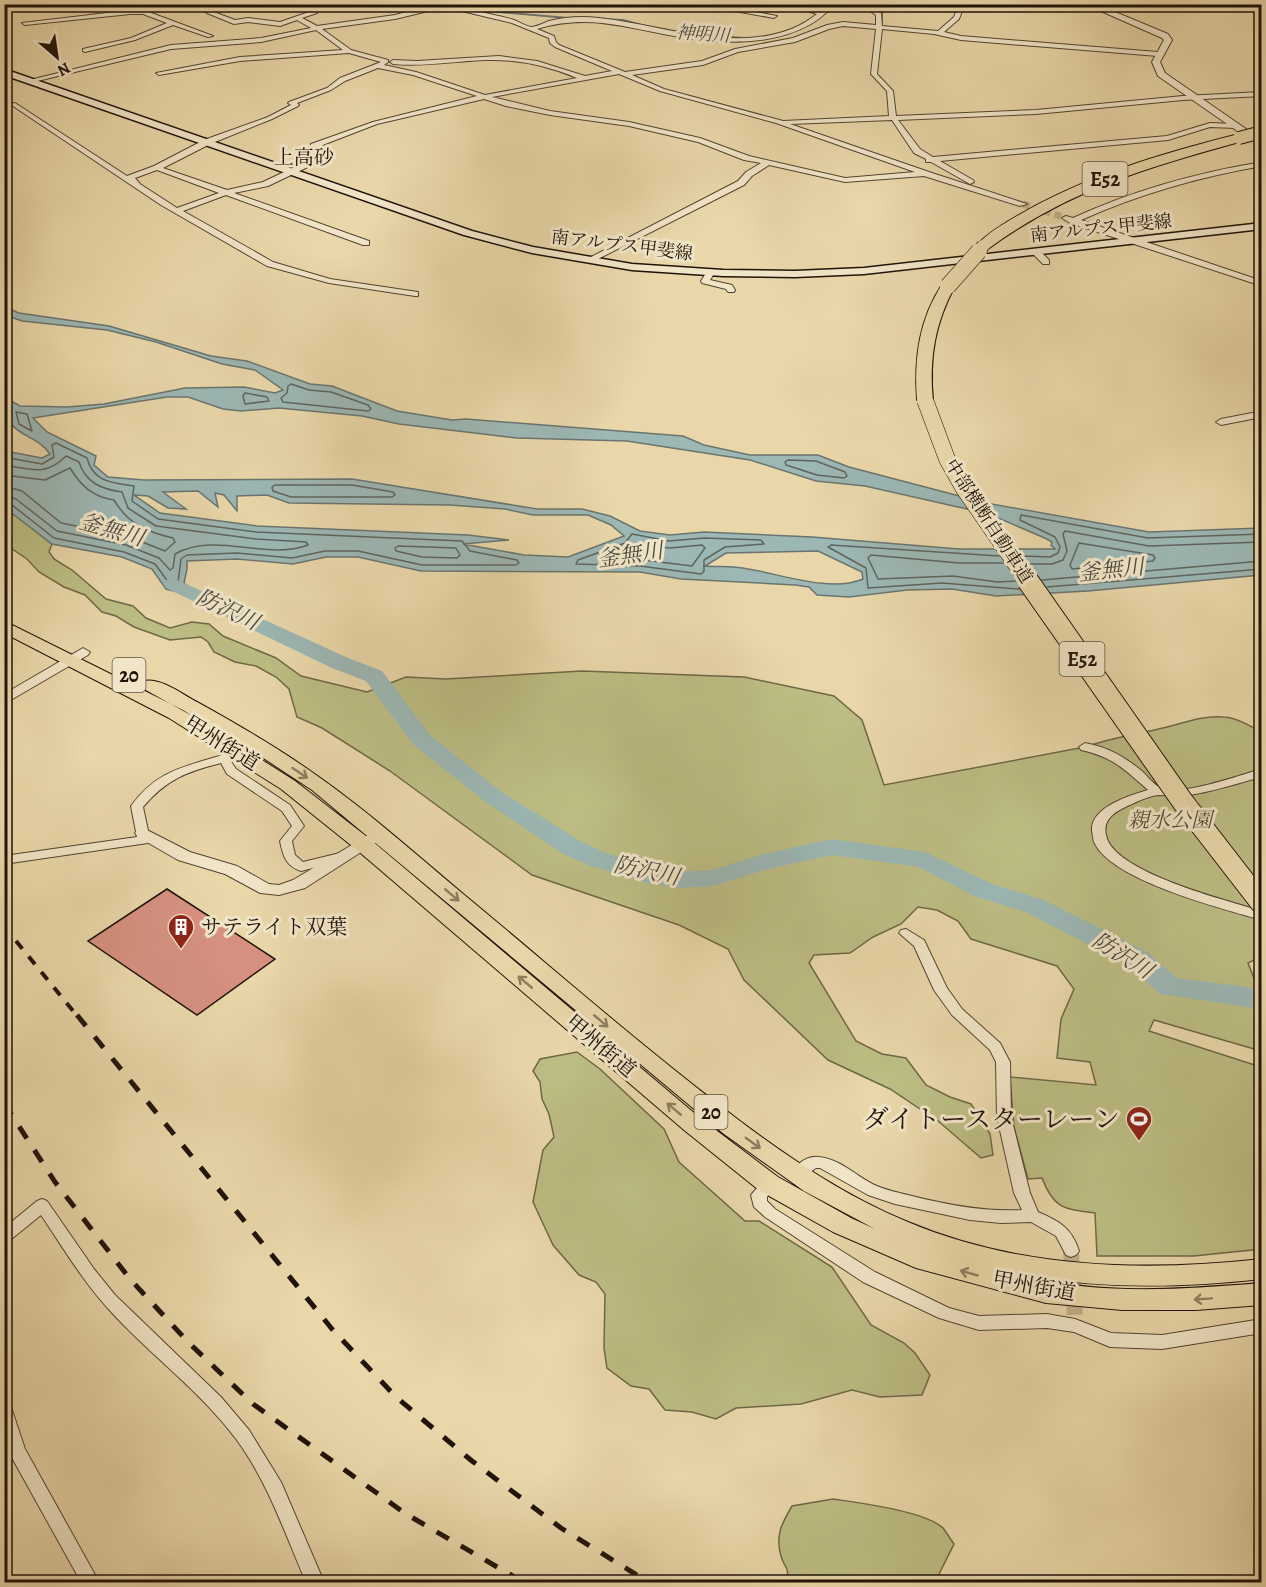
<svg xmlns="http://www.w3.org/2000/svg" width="1266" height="1587" font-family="Alegreya,'Noto Serif JP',serif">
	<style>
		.green { fill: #bcbd84; stroke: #6e6846; stroke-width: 1.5 }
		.water { fill: #9cb7b4; stroke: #6a756f; stroke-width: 1.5; fill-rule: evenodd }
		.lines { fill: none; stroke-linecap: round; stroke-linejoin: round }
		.shore { stroke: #5e655e; stroke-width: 1.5 }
		.stream { stroke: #6a756f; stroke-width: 2 }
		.river { fill: #9cb7b4; fill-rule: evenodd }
		.building { fill: #d59080; stroke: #1f1307; stroke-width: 1.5 }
		.minor-tunnel-far1 { stroke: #c1b089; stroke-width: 7; stroke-dasharray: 7 4; stroke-linecap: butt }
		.minor-tunnel { stroke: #c1b089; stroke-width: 16; stroke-dasharray: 16 8; stroke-linecap: butt }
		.minor-casing { stroke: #524430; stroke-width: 2 }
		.tertiary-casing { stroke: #524430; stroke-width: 2 }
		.secondary-casing { stroke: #1f1307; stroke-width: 3 }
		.primary-casing { stroke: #1f1307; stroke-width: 2 }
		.trunk-casing { stroke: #1f1307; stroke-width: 2 }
		.motorway-casing { stroke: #1f1307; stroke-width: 2 }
		.minor { fill: #f1e5c7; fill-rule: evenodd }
		.tertiary { fill: #f1e5c7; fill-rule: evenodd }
		.secondary { fill: #f1e5c7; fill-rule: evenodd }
		.primary { fill: #e9d7a9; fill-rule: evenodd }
		.trunk { fill: #e9d7a9; fill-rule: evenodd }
		.motorway { fill: #e9d7a9; fill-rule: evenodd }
		.rail-far1 { stroke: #1f1307; stroke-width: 4; stroke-dasharray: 10 10; stroke-linecap: butt }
		.rail { stroke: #1f1307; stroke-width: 5; stroke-dasharray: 14 14; stroke-linecap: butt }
		.motorway-bridge-far2-casing { stroke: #1f1307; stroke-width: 14; stroke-linecap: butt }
		.motorway-bridge-far1-casing { stroke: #1f1307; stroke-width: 17; stroke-linecap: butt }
		.motorway-bridge-casing { stroke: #1f1307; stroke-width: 23; stroke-linecap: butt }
		.motorway-bridge-far2 { stroke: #e9d7a9; stroke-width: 12 }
		.motorway-bridge-far1 { stroke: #e9d7a9; stroke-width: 16 }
		.motorway-bridge { stroke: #e9d7a9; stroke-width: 21 }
		.oneway { stroke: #8e7f60 }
		.labels { text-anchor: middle; stroke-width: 6; stroke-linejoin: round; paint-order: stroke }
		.far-water-label { font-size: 18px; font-style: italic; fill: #4b4c44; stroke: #f1e5c7 }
		.far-street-label { font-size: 18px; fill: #1f1307; stroke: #f1e5c7 }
		.far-quarter-label { font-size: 20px; fill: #1f1307; stroke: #f1e5c7 }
		.shield { fill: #f1e5c7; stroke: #5e5241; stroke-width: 1.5 }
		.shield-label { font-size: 20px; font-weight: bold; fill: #1f1307 }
		.street-label { font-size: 21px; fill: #1f1307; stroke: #f1e5c7 }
		.park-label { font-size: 21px; font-style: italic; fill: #564e33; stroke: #f1e5c7 }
		.poi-label { font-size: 21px; fill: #1f1307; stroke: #f1e5c7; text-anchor: start }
		.water-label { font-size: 22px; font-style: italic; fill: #4b4c44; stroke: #f1e5c7 }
		.near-poi-label { font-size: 26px; fill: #1f1307; stroke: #f1e5c7; text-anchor: end }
	</style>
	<rect width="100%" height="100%" fill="#e9d7a9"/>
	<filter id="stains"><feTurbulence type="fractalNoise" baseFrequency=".00333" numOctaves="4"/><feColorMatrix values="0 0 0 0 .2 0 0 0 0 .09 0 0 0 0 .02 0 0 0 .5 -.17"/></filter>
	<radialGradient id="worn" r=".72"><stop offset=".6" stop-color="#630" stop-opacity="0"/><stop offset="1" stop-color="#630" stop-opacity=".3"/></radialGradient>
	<g class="green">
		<path d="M 4,509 L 9,510 L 52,544 L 49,552 L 54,559 L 72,570 L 106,599 L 133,606 L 146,618 L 170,628 L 192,622 L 209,624 L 223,636 L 276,658 L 301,676 L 367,692 L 406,677 L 446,679 L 582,671 L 744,677 L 834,696 L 862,720 L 884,785 L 1085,747 C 1113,737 1134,735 1163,728 C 1182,724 1202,715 1223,717 C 1235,717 1251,726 1262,733 L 1262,956 L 1248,963 L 1256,983 L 1261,984 L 1261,1051 L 1154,1020 L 1149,1031 L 1261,1067 L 1261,1249 L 1194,1256 L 1097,1256 L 1095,1213 C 1064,1209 1054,1209 1042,1178 L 1028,1179 L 1014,1127 L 1010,1077 L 1096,1085 L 1090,1062 L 1057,1058 L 1061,1019 L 1074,989 L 1057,966 L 971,939 L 958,921 L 937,910 L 918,907 L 901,924 L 873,937 L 850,953 L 814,955 L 809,963 L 856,1041 L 882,1054 L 906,1058 L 926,1085 L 950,1097 L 971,1104 L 990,1134 L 993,1155 L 981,1158 L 938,1121 L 890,1089 L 828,1060 L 744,980 L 728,949 L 679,925 L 532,875 L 390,771 L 322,728 L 297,717 L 289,689 L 276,677 L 256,666 L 235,662 L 214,652 L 208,642 L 201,637 L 170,640 L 134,627 L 116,616 L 102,612 L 85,595 L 64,587 L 39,572 L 27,559 L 5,544 Z"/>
		<polygon points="577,1052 600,1069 664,1129 679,1162 745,1221 759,1221 832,1267 871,1325 904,1343 915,1353 930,1375 922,1395 880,1397 852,1390 801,1404 736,1408 716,1419 692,1412 665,1410 649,1389 631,1386 607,1368 604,1348 605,1294 596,1282 579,1275 553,1245 533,1202 543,1150 554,1137 549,1114 542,1099 540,1082 533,1071 540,1059"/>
		<path d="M 833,1499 C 859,1503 925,1511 943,1528 C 947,1533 950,1539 954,1544 L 935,1582 L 787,1582 C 789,1564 785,1570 781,1556 C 775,1535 782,1523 792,1506 Z"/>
	</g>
	<path class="water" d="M 5,307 L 19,313 L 109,326 L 211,356 L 247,361 L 310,384 L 332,386 L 397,411 L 452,420 L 466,419 L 683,436 L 704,445 L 750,455 L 818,455 L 849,467 L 986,503 L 1149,532 L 1261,528 L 1261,575 L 1088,591 L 996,596 L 952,589 L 907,590 L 849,597 L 817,595 L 809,587 L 795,585 L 681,579 L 640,572 L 421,571 L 358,557 L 326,557 L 293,564 L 237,559 L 187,561 L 187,569 L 184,583 L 203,598 L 166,589 L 152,569 L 122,557 L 52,544 L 5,508 L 5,451 L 42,458 L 50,454 C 32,429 5,440 4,397 L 20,406 L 67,407 L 104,404 L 185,388 L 244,387 L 275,393 L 283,390 L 255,370 L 222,364 L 156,342 L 107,330 L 22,321 L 5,315 ZM 167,397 L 188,397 L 223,409 L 241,411 L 279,408 L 362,416 L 399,424 L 517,438 L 627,441 L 750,460 L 816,481 L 865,486 L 989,514 L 1047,539 L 1052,542 L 1051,545 L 1055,549 L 959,549 L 812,537 L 704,532 L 670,535 L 640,531 L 610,516 L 582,509 L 537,509 L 352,479 L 144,480 L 108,477 L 94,465 L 96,456 L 47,432 L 33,418 ZM 198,491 L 218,507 L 215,493 L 224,495 L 237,511 L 237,496 L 267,495 L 289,503 L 450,505 L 505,509 L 533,515 L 588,515 L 611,525 L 624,536 L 568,557 L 524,555 L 463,544 L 509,540 L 468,535 L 257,526 L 160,513 L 134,495 L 148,496 L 168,508 L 186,509 L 163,492 ZM 818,551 L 862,572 L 863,579 C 831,593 781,574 748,569 C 734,566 719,567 705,566 L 726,553 Z"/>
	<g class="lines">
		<g class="shore">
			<polygon points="291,384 309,390 331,392 368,405 371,409 368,411 283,402 281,398 287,393 288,386"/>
			<polygon points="245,393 267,397 269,401 245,404 243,396"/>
			<polygon points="16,412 27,414 32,431 19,424"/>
			<path d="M 4,457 L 42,464 L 54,457 L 52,445 L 56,443 L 87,458 C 93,482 112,483 134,486 L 132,501 L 158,519 L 256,532 L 462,541 L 470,551 L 517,560 L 519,563 L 516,565 L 422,565 L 358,551 L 325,551 L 292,558 L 237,553 L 187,555 L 181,559 L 178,582 L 174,585 L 169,583 L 155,564 L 124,552 L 54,538 L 12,505 L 4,503"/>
			<polygon points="788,460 816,461 845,472 847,476 844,478 817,475 786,465 785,462"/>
			<path d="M 4,465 C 31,469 45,477 66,456 L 79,462 C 86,483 101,489 122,492 L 128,508 L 156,526 L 256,539 L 306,542 L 308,545 C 266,561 216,531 175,554 L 173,568 L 170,570 L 159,558 L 126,545 L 57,531 L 16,499 L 4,495"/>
			<path d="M 4,475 L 45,480 L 70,468 C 81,486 93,497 114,500 C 128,524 147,532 173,538 L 175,542 L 165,551 L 127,536 L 61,523 L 22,491 L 4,486"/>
			<polygon points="275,485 352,485 393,492 395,495 392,497 291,497 273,491 272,487"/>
			<polygon points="632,534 669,541 704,538 761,540 764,544 725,547 704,560 704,571 701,574 640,566 576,564 578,560 625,543"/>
			<polygon points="1079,543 1153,555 1155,558 1153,561 1072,569 1070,565"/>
			<polygon points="635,544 670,548 702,545 705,548 692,566 619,557 620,553"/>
			<polygon points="398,546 456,548 460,555 457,558 422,557 396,551 395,548"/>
			<polyline points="999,556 831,545 828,547 866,568 868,588 942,583 1019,589"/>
			<polyline points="1022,556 1050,557 1058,553 1060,547 1055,537 1020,520 1021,515 1148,538 1262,534"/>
			<polyline points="1004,563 959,563 871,555 868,558 878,579 953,576 997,582 1016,581"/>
			<polyline points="1027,564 1052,564 1063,560 1067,551 1063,534 1065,531 1149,546 1262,542"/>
			<polyline points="1042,580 1262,561"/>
			<polyline points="1047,587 1262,569"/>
		</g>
		<g class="stream">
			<polyline points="858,4 870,6 882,13 882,25"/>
			<polyline points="476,10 568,18"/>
			<polyline points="600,19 623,20 645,26"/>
			<polyline points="806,26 838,4"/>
			<polyline points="688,34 743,38"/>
		</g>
		<g class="river">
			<polygon points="448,4 470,4 482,10 476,14"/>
			<polygon points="173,578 348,658 382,671 430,735 499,790 580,841 606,853 654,868 679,872 712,870 764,854 832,839 925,852 992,884 1044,900 1147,952 1177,978 1262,989 1262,1009 1160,994 1129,966 1026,912 974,896 919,867 832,855 768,869 713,886 679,888 652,884 588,865 562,853 483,800 414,745 366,681 332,668 166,588 163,584 166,580"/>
		</g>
	</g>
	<polygon class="building" points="167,889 275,959 197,1015 88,941"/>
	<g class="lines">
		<polyline class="minor-tunnel-far1" points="1023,204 1066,218"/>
		<polyline class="minor-tunnel" points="1071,1251 1075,1317"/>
		<g class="minor-casing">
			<g id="minor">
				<path d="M 196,4 L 203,4 L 211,11 L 235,20 L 248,18 L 280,22 L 309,12 L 291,4 L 301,4 L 317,11 L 317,13 L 302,18 L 317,26 L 395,15 L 437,4 L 450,4 L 466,9 L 481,4 L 493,4 L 474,10 C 487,14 501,16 514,20 C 519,22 526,26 531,27 C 536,27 544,23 549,21 C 565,17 582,16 599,18 C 666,25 757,62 817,14 L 784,4 L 796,4 L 821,11 L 829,4 L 836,4 C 828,11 820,19 811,24 C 767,49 709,43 663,34 C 617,25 583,15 537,29 L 554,36 L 556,42 L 559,45 L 625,72 L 702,61 L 735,49 L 793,38 L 827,25 L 843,22 L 876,25 L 876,15 L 865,8 L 848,4 L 869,6 L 881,13 L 882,26 L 938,31 L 954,17 L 957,9 L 966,4 L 975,4 L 962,11 L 959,19 L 944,32 L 961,36 L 1158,52 L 1161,54 L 1158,56 L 961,40 L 934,34 L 882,29 L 877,74 L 893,91 L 896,116 L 1036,110 L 1183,96 L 1262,92 L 1262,96 L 1183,100 L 1036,114 L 898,120 L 920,149 L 933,157 L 1167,136 L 1210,123 L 1236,124 L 1239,126 L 1236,128 L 1210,127 L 1168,140 L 940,161 L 973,180 L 974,182 L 970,184 L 931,162 L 926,162 L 926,159 L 914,153 L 892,120 L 790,124 L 929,172 L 1027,204 L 1020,206 L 924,176 L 845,182 L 769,165 L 752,176 L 744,185 L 592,262 L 589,262 L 589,258 L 738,181 L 746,172 L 761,163 L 744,160 L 698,142 L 629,126 L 550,115 L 506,106 L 484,99 L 377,124 L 320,146 L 333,151 L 333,155 L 268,186 L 234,193 L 369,241 L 369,245 L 363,245 L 226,195 L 183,211 L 273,262 L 330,279 L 418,292 L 418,296 L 415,296 L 329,283 L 267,266 L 161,205 L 10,104 L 15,103 L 127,176 L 154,166 L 204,140 L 268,117 L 291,105 L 288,103 L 289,102 L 327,88 L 340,78 L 381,62 L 349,53 L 240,61 L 159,75 L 156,73 L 240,57 L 343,50 L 316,30 L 261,42 L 171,49 L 29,83 L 26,81 L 171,45 L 261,38 L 311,28 L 297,20 L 280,26 L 248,22 L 234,24 L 207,13 ZM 445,7 L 512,23 L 549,38 L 550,43 L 555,47 L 612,71 L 585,76 L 537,61 L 499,56 L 417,61 L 393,60 L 390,62 L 393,64 C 424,67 455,61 486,60 C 517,59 548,66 577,78 L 485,95 L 416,72 L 384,65 L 388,62 L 388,60 L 351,50 L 322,29 L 395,19 ZM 843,26 L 876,29 L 871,74 L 887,91 L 889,116 L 783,121 L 664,89 L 632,75 L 703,65 L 738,52 L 795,42 L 829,29 ZM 378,68 L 413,75 L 477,96 L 373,122 L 311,144 L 311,148 L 324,153 L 263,182 L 227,190 L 163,168 L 210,144 L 272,119 L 298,106 L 299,105 L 297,103 L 331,90 L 345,81 ZM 619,74 L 660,91 L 776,123 L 915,172 L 845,178 L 749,156 L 700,138 L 629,122 L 550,111 L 492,97 ZM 157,170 L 219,193 L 177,208 L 140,184 L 135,178 Z"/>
				<polygon points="695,4 713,4 777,16 774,18"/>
				<polygon points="125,6 130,10 146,11 213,36 208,37 173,25 135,40 85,52 83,51 83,49 131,38 167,23 143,14 130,14 25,25 22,23 124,11 122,8"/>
				<path d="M 1262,162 L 1262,166 C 1199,177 1139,194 1081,220 L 1262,281 L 1262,286 L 1070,223 L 1062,218 L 1066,216 L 1073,218 C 1134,190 1196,173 1262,162 Z"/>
				<polygon points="1033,250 1039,250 1049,260 1049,264 1043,264 1033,254"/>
				<polygon points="708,270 715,272 710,280 732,285 735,290 734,292 728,292 726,289 702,283 701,281"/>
				<polygon points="1262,411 1262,417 1221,425 1216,422 1221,419"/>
				<path d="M 1085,743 C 1108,747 1125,757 1143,772 C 1148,777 1154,785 1161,788 C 1180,797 1240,775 1262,769 L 1262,777 C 1238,783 1215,791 1190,795 C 1179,797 1169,795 1158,795 C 1150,796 1140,800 1132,804 C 1118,810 1102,818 1106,835 C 1112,872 1228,901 1262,911 L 1262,920 C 1223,909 1114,881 1095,844 C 1093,841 1093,835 1092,831 C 1090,807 1131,795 1148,790 C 1124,769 1113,757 1081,750 L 1079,747 Z"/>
				<path d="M 238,748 L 244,752 L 230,760 L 236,769 L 290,805 L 304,826 L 292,841 L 295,855 L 303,862 L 340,853 L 344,854 L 346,857 L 344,860 L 301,871 C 286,866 283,856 280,841 L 292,826 L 282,811 L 227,774 L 221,763 C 186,772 167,779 143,807 L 150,840 L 148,843 L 4,864 L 4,856 L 137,837 L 131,806 C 155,773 179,768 216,757 C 223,755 230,751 238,748 Z"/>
				<path d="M 906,929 L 924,940 L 947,988 L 962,1009 L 1000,1043 L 1010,1062 L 1011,1117 L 1030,1193 L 1038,1212 C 1059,1221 1072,1228 1079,1251 L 1076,1255 L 1071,1257 L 1066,1255 L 1056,1236 L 1031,1222 L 1001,1223 L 970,1220 L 895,1204 L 868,1195 L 820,1168 L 816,1168 C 807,1173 802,1183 792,1179 L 790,1175 C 795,1165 807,1155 819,1157 C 841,1159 858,1178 877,1186 C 888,1191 901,1193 912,1196 C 948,1205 985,1212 1022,1210 L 1014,1193 L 997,1117 L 996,1062 L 990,1050 L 952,1015 L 934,990 L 914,946 L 899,933 L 901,930 Z"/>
				<polygon points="769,1178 774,1180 776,1184 767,1197 767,1201 775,1209 875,1272 949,1308 979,1316 1047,1314 1075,1319 1111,1333 1162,1335 1262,1319 1262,1333 1162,1349 1110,1347 1074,1332 1047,1328 979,1330 939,1318 863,1282 765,1217 754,1207 751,1195 764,1180"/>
				<path d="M 42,1199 L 47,1201 L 94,1269 L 115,1295 L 221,1397 L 249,1430 L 281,1482 L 324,1582 L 306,1582 C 285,1534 268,1482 236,1439 C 201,1392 153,1357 114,1315 C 85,1285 64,1249 41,1215 L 9,1241 L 4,1243 L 4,1228 L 37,1201 Z"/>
				<polygon points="4,1402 10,1404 25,1449 99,1582 81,1582 11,1456 4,1438"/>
			</g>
		</g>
		<g class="tertiary-casing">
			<g id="tertiary">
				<polygon points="1085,4 1096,4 1168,34 1172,40 1160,62 1165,73 1249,131 1262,135 1262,141 1243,135 1158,76 1152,62 1164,40 1162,38"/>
				<polygon points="83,648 90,652 88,655 4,704 4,694"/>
				<polygon points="143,828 190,852 237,866 269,884 279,885 293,880 367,836 377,836 380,840 305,888 279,895 260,893 225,874 178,860 138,837 135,833 138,829"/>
			</g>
		</g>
		<g class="secondary-casing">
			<polygon id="secondary" points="4,69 472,231 533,247 632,264 723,270 795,271 864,268 1262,223 1262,229 864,274 795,277 723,276 632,270 532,253 464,235 4,75"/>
		</g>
		<g class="primary-casing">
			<polygon id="primary" points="4,4 35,4 4,10"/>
		</g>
		<g class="trunk-casing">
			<path id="trunk" d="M 4,621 L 183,710 L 295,781 L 371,840 L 700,1118 L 778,1177 L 851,1218 L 875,1229 L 804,1191 L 724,1134 L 312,790 L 239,742 L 144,689 L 141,685 L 144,681 C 160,677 182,694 197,702 C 235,723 273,745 309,770 C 363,807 412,851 462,893 C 554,969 644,1049 740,1121 C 792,1160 847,1197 908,1222 C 1020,1269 1143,1272 1262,1259 L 1262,1279 C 1182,1288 1106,1289 1027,1276 C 1102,1296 1185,1289 1262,1283 L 1262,1305 L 1196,1310 L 1122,1310 L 1046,1303 L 916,1268 L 833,1232 L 760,1191 L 684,1130 L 357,850 L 281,789 L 169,718 L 4,633 Z"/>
		</g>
		<g class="motorway-casing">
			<g id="motorway">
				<path d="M 1239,134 L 1243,135 L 1245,138 L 1243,141 C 1149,167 1068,190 988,249 L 978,249 L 976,246 C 986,234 1003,224 1017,216 C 1085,176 1163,153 1239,134 Z"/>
				<path d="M 948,282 L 955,286 C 935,323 929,358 933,400 L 925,405 L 917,400 C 914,358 919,319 943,283 Z"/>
			</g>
		</g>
		<use href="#minor" class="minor"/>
		<use href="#tertiary" class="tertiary"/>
		<use href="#secondary" class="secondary"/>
		<use href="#primary" class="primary"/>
		<use href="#trunk" class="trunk"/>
		<use href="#motorway" class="motorway"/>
		<polyline class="rail-far1" points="16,941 78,1017"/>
		<g class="rail">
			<polyline points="77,1015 332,1329 396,1397 472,1461 561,1528 648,1582"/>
			<polyline points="4,1103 55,1182 130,1279 188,1342 253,1404 406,1514 523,1582"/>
		</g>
		<g class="motorway-bridge-far2-casing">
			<g id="motorway-bridge-far2">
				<polyline points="1239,138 1262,132"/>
				<polyline points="978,252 983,246"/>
			</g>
		</g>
		<g class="motorway-bridge-far1-casing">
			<g id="motorway-bridge-far1">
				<polyline points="948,286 979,251"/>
				<polyline points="925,400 947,459 964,489 1029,583"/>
			</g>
		</g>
		<g class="motorway-bridge-casing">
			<polyline id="motorway-bridge" points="1028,581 1183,802 1262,904"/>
		</g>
		<use href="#motorway-bridge-far2" class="motorway-bridge-far2"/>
		<use href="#motorway-bridge-far1" class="motorway-bridge-far1"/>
		<use href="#motorway-bridge" class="motorway-bridge"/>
	</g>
	<defs><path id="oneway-shaft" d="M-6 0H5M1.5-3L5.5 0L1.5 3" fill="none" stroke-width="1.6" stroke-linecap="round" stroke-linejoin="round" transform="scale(1.5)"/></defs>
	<g class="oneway">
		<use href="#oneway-shaft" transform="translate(300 773) rotate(34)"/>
		<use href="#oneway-shaft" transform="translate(452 895) rotate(40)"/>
		<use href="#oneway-shaft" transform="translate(525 982) rotate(-140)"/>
		<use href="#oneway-shaft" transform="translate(601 1021) rotate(40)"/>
		<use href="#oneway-shaft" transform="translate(674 1109) rotate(-140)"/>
		<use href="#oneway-shaft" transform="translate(753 1143) rotate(36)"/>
		<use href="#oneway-shaft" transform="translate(969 1273) rotate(-164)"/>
		<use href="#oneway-shaft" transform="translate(1203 1299) rotate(176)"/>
	</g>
	<defs>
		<g id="building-pin" transform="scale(1.35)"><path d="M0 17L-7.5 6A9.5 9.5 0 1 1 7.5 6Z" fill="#8f2418" stroke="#f1e5c7"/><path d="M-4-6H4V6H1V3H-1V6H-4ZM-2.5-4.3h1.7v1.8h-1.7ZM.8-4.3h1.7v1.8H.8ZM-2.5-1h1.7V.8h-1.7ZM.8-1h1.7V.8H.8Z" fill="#fff"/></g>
		<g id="stadium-pin" transform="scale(1.35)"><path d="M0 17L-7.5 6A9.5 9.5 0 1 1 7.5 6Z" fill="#8f2418" stroke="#f1e5c7"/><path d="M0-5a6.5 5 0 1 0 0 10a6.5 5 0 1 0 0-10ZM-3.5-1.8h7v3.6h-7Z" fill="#fff"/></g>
	</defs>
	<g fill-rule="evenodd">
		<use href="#building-pin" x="181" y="927"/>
		<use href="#stadium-pin" x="1139" y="1119"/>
	</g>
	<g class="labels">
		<g class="far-water-label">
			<text transform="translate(703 34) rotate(4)" y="6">神明川</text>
		</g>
		<g class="far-street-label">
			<text transform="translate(1101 228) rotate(-6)" y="6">南アルプス甲斐線</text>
			<text transform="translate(622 245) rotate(7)" y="6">南アルプス甲斐線</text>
			<text transform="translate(989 521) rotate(57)" y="6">中部横断自動車道</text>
		</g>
		<g class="far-quarter-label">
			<text x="304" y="164">上高砂</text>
		</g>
		<g class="shield">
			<rect x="1082.5" y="162" width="45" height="34" rx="4.5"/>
			<rect x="1059.5" y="642" width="45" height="34" rx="4.5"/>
			<rect x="112.5" y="658" width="33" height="34" rx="4.5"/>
			<rect x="694.5" y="1095" width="33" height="34" rx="4.5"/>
		</g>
		<g class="shield-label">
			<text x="1105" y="186">E52</text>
			<text x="1082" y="666">E52</text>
			<text x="129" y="682">20</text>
			<text x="711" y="1119">20</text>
		</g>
		<g class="street-label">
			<text transform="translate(222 743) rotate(32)" y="7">甲州街道</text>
			<text transform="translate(601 1046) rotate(40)" y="7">甲州街道</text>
			<text transform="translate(1034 1286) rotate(10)" y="7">甲州街道</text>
		</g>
		<g class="park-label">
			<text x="1170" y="827">親水公園</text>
		</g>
		<g class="poi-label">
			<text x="201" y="934">サテライト双葉</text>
		</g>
		<g class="water-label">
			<text transform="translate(112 529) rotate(16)" y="8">釜無川</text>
			<text transform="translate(630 554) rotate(-8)" y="8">釜無川</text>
			<text transform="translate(1111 569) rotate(-6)" y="8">釜無川</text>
			<text transform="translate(228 609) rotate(25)" y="8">防沢川</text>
			<text transform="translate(647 870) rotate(12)" y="8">防沢川</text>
			<text transform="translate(1123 955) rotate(32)" y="8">防沢川</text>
		</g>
		<g class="near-poi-label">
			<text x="1120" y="1128">ダイトースターレーン</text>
		</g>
	</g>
	<rect width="1266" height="1587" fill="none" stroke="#e9d7a9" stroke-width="24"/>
	<rect x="6" y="6" width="1254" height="1575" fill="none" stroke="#1f1307" stroke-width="3"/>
	<rect x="12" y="12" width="1242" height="1563" fill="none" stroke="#1f1307" stroke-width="1.5"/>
	<g transform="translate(57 57) rotate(151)" stroke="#f1e5c7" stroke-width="4.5" paint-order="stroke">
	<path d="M0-4.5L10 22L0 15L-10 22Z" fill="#1f1307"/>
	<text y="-9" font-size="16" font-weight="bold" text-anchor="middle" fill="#1f1307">N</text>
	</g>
	<rect width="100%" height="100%" filter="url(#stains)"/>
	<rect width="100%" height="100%" fill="url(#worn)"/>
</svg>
